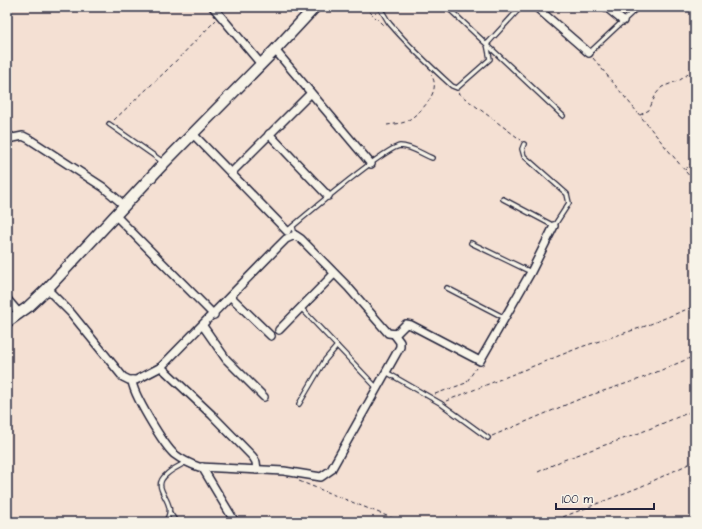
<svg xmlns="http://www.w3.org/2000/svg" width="702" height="529" font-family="'Architects Daughter',sans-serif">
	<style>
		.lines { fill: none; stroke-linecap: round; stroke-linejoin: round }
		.lane-casing { stroke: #22223b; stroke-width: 6 }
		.street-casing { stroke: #22223b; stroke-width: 10 }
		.secondary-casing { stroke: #22223b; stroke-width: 13 }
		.path { stroke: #22223b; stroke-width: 1; stroke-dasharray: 4 3; stroke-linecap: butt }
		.lane { stroke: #f7f3e8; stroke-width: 3.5 }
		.street { stroke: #f7f3e8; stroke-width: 7 }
		.secondary { stroke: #f7f3e8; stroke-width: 10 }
	</style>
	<rect width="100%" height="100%" fill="#f4e0d3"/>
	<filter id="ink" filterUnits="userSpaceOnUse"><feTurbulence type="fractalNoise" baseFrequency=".025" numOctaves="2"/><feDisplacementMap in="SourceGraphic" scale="8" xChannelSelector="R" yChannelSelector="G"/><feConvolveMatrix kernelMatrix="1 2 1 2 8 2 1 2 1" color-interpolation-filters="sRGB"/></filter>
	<g filter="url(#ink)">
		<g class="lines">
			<g class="lane-casing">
				<g id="lane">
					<path d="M 377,7 C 384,11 385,18 390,24 C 409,46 430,66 452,86 L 457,88 L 490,59 L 487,44 L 521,7"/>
					<polyline points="447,7 563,116"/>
					<polyline points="589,53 638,7"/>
					<polyline points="109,124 163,162"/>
					<polyline points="503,199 554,226 569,203 567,194 524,156 522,149 524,144"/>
					<path d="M 295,235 L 293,227 L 287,231 C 305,216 384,148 400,146 C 411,146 422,154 432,158"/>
					<polyline points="471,243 531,272"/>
					<polyline points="447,288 505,318"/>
					<polyline points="301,308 377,388"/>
					<polyline points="386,372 440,403 488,438"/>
					<polyline points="299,404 325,360 337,346"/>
					<polyline points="170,513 176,522"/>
					<path d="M 165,522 C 181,501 147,490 167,474 C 172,469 180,466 186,462"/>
				</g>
			</g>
			<g class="street-casing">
				<g id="street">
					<polyline points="213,7 261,64"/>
					<polyline points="536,7 589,53"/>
					<polyline points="606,7 623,21"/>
					<polyline points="275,50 371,164"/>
					<polyline points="192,133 287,231"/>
					<polyline points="7,134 13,138 23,136 29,139 103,187 125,206"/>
					<polyline points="269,134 328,196"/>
					<polyline points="231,173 310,94"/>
					<polyline points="115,215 214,315"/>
					<polyline points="47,289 71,313 123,377 129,380 136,380 161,367 277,248 286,239 295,235 301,239 348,287 388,333 396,334 406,324 411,325 480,361 531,272 554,226"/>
					<polyline points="231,297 271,336"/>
					<polyline points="7,299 19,313"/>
					<polyline points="203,326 226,359 264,397"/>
					<polyline points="279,330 334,274"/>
					<polyline points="161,367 212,415 253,457 256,462 257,470"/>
					<path d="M 132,380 C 132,393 164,445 174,454 C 182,460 190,464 199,467 L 284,471 L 321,477 L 331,470 L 400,347 L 400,342 L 394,334"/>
					<polyline points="202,467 235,522"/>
				</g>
			</g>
			<g class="secondary-casing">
				<polyline id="secondary" points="7,322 28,307 47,289 164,163 275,50 315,7"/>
			</g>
			<g class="path">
				<polyline points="365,7 383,25"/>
				<polyline points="7,14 13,7"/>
				<polyline points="593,58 695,183"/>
				<polyline points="458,93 521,140"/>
				<polyline points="640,115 649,110 656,94 662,87 680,80 695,69"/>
				<polyline points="114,120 166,71 216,20"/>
				<path d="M 387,125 C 392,124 400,124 405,122 C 420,114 443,91 431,75"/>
				<polyline points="685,170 695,159"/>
				<polyline points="435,394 466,383 476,368"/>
				<polyline points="446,401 581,347 643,327 695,306"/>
				<polyline points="492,436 582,398 640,379 695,356"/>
				<polyline points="538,472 561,461 596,448 632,436 695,410"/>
				<polyline points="299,481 402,522"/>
				<polyline points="550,522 640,487 695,461"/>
			</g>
			<use href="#lane" class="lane"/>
			<use href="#street" class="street"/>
			<use href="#secondary" class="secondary"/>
		</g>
	</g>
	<rect width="702" height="529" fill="none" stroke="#f7f3e8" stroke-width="24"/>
	<rect x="12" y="12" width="678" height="505" fill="none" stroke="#22223b" stroke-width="1.5" filter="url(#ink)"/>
	<path d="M556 503v6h98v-6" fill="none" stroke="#22223b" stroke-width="2"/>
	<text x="562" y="503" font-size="12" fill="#22223b" stroke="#f7f3e8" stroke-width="3" paint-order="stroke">100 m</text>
</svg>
